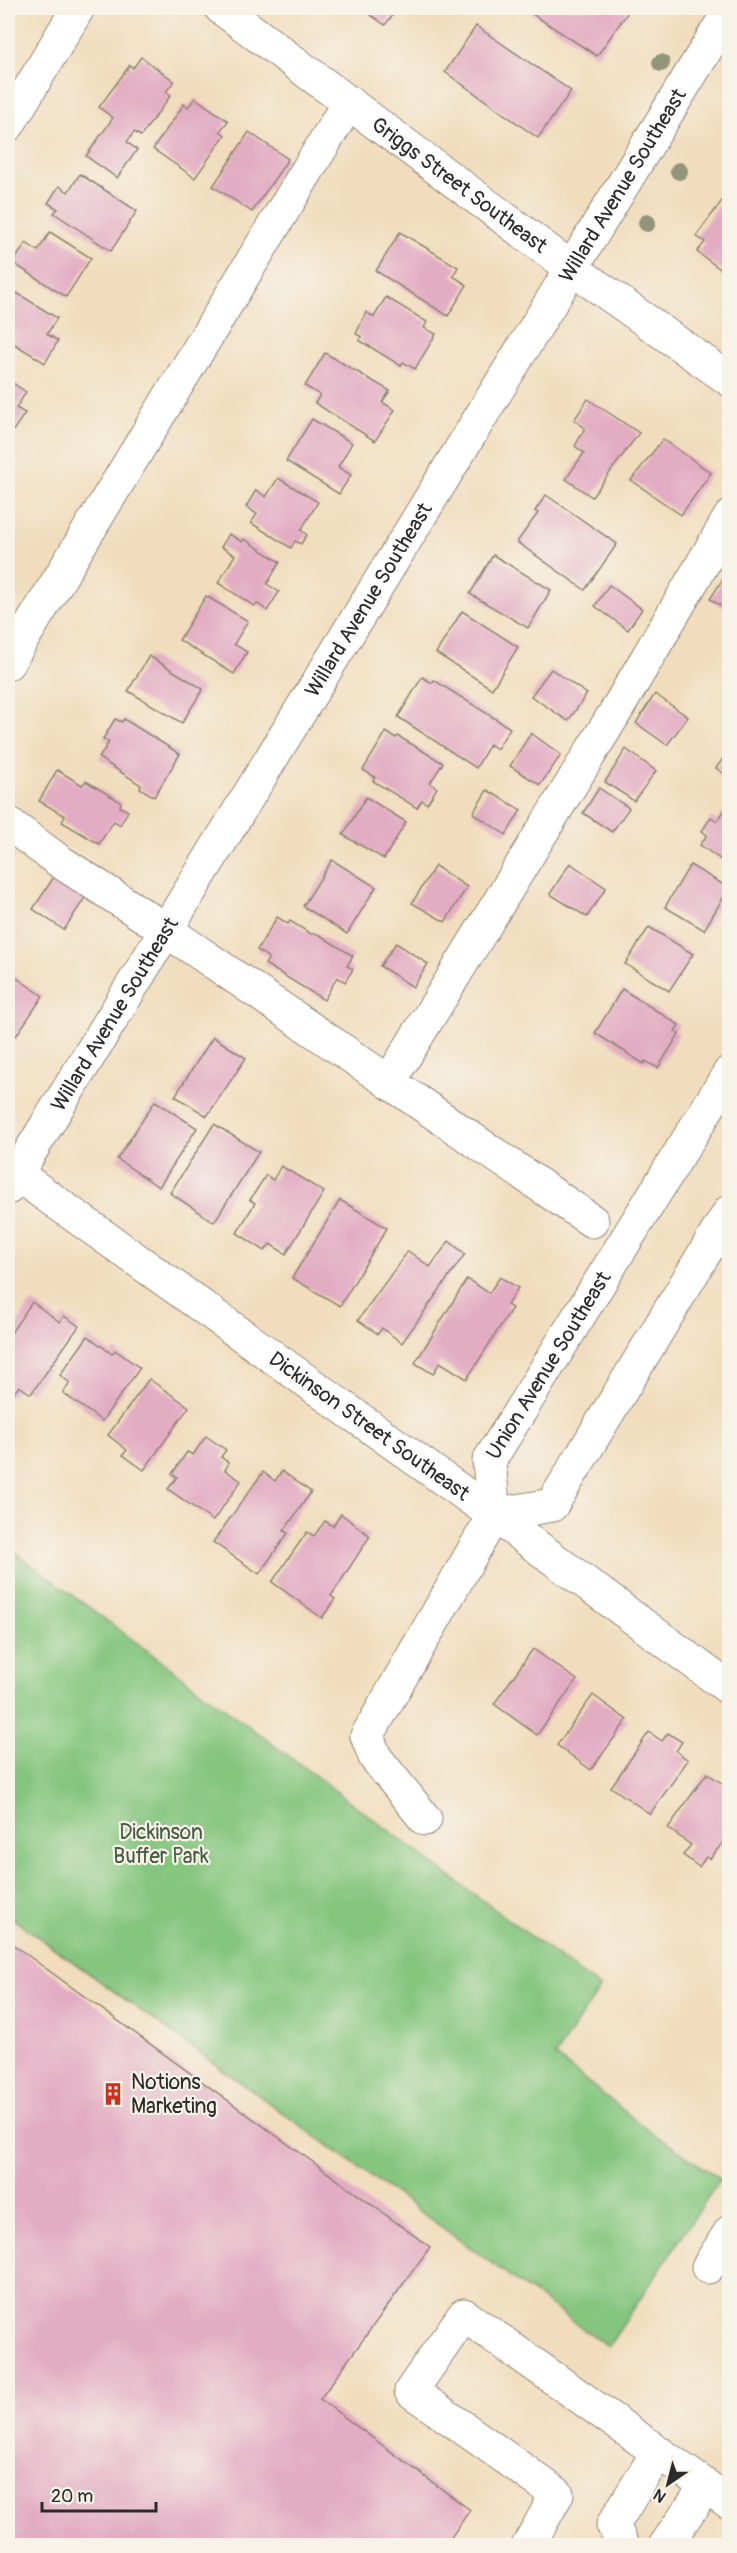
<svg xmlns="http://www.w3.org/2000/svg" width="737" height="2553" font-family="Pangolin,sans-serif">
	<style>
		.green { fill: #85c67f; stroke: #587855; stroke-width: 1.5 }
		.building { fill: #e2acc3 }
		.lines { fill: none; stroke-linecap: round; stroke-linejoin: round }
		.minor-casing { stroke: #8e8474; stroke-width: 35 }
		.minor { stroke: #fff; stroke-width: 33 }
		.tree { fill: #93957a }
		.labels { text-anchor: middle; stroke-width: 4.5; stroke-linejoin: round; paint-order: stroke }
		.street-label { font-size: 21px; fill: #2b2b2b; stroke: #f7f3e8 }
		.park-label { font-size: 21px; fill: #465a44; stroke: #f7f3e8 }
		.poi-label { font-size: 21px; fill: #2b2b2b; stroke: #f7f3e8; text-anchor: start }
	</style>
	<rect width="100%" height="100%" fill="#f7f3e8"/>
	<filter id="ink" filterUnits="userSpaceOnUse"><feTurbulence type="fractalNoise" baseFrequency=".0167" numOctaves="2"/><feDisplacementMap in="SourceGraphic" scale="12" xChannelSelector="R" yChannelSelector="G"/><feConvolveMatrix kernelMatrix="1 2 1 2 8 2 1 2 1" color-interpolation-filters="sRGB"/></filter>
	<filter id="wash" filterUnits="userSpaceOnUse"><feTurbulence type="fractalNoise" baseFrequency=".008" numOctaves="4" result="noise"/><feDisplacementMap in="SourceGraphic" scale="24" xChannelSelector="R" yChannelSelector="G"/><feGaussianBlur stdDeviation="1.35" result="paint"/><feColorMatrix in="noise" values="0 0 0 0 0 0 0 0 0 0 0 0 0 0 0 0 0 1.4 0 .05"/><feComposite in="paint" operator="in"/></filter>
	<g filter="url(#wash)">
		<rect width="100%" height="100%" fill="#f1ddbd"/>
		<polygon class="green" points="8,1547 600,1988 555,2056 644,2127 720,2179 608,2347 8,1915"/>
		<g id="blocks">
			<g class="building">
				<polygon points="361,8 398,8 385,25"/>
				<polygon points="523,8 620,8 628,12 597,56"/>
				<polygon points="476,26 571,91 538,138 445,72"/>
				<polygon points="141,57 174,81 166,92 171,95 141,136 134,132 127,142 137,150 117,178 86,156 113,118 99,107 130,65 133,68"/>
				<polygon points="195,98 228,121 220,131 225,135 195,178 153,149 184,104 188,107"/>
				<polygon points="249,132 288,159 252,212 213,186"/>
				<polygon points="80,174 137,211 111,251 54,213 58,209 48,203 59,186 68,192"/>
				<polygon points="730,190 730,276 697,252 705,242 696,236"/>
				<polygon points="50,232 91,258 66,297 13,263 26,243 38,251"/>
				<polygon points="400,232 458,267 453,276 467,285 448,316 376,271"/>
				<polygon points="17,293 57,318 47,334 58,341 45,363 8,340 8,309"/>
				<polygon points="386,297 427,322 424,328 436,334 415,369 403,362 401,366 359,340 362,337 356,334 366,312 374,317"/>
				<polygon points="325,353 390,391 382,402 395,410 375,441 315,403 320,395 305,386"/>
				<polygon points="8,380 26,392 16,408 25,413 13,431 8,427"/>
				<polygon points="588,399 639,433 592,497 566,479 584,453 575,446 585,428 574,420"/>
				<polygon points="312,419 352,443 338,467 351,475 339,494 286,461"/>
				<polygon points="663,439 711,473 681,515 631,480"/>
				<polygon points="278,478 318,502 301,530 307,535 304,539 301,544 295,541 291,548 251,523 257,514 246,507 256,490 266,497"/>
				<polygon points="546,495 617,544 585,590 517,542 538,513 535,511"/>
				<polygon points="229,534 242,542 244,539 280,562 267,584 279,592 267,611 258,604 254,606 218,583 235,555 221,547"/>
				<polygon points="493,555 551,590 528,628 470,594"/>
				<polygon points="730,568 730,612 710,599"/>
				<polygon points="609,585 642,609 628,630 595,606"/>
				<polygon points="206,596 248,621 234,644 247,652 234,674 179,640"/>
				<polygon points="462,611 518,647 492,689 436,653"/>
				<polygon points="149,656 203,689 182,723 128,691"/>
				<polygon points="551,669 587,694 568,721 531,696"/>
				<polygon points="422,677 432,683 434,680 510,728 497,749 490,744 476,768 398,717"/>
				<polygon points="655,694 688,717 667,745 636,723"/>
				<polygon points="115,719 122,722 124,719 180,754 154,797 140,788 141,785 99,758 109,742 103,739"/>
				<polygon points="386,732 396,738 398,736 443,763 430,783 437,788 427,804 422,800 417,808 373,781 375,777 363,770"/>
				<polygon points="531,733 561,755 540,785 510,766"/>
				<polygon points="626,749 656,771 634,801 605,782"/>
				<polygon points="730,749 730,778 716,768"/>
				<polygon points="57,770 82,785 86,781 121,802 120,807 128,811 120,825 114,821 99,844 62,822 65,816 39,801"/>
				<polygon points="599,788 629,808 612,832 583,813"/>
				<polygon points="487,790 521,810 506,835 473,813"/>
				<polygon points="366,797 406,822 384,859 343,835"/>
				<polygon points="730,803 730,866 700,845 707,835 702,831 711,817 717,821"/>
				<polygon points="332,860 376,887 347,934 303,906"/>
				<polygon points="570,863 606,888 587,917 550,894"/>
				<polygon points="690,865 729,888 704,930 665,907"/>
				<polygon points="435,866 467,887 445,922 412,903"/>
				<polygon points="59,869 90,890 64,930 33,909"/>
				<polygon points="277,917 288,924 290,921 311,934 318,934 353,956 347,966 353,969 345,982 337,977 324,1000 265,964 269,958 257,950"/>
				<polygon points="649,927 693,954 669,991 625,964"/>
				<polygon points="396,943 428,964 413,987 380,966"/>
				<polygon points="8,972 43,996 16,1036 8,1032"/>
				<polygon points="622,989 679,1025 675,1031 679,1034 658,1068 645,1061 644,1064 595,1033"/>
				<polygon points="213,1037 246,1058 207,1116 175,1096"/>
				<polygon points="155,1101 197,1128 159,1187 117,1159"/>
				<polygon points="214,1124 259,1152 214,1222 170,1193"/>
				<polygon points="281,1166 324,1192 286,1254 270,1244 265,1251 237,1233 255,1203 250,1200 266,1175 273,1180"/>
				<polygon points="340,1200 387,1228 340,1306 292,1278"/>
				<polygon points="449,1241 465,1254 402,1343 382,1328 378,1334 358,1320 408,1251 430,1267"/>
				<polygon points="500,1277 518,1288 507,1305 512,1308 467,1379 440,1362 433,1374 415,1363 467,1279 489,1293"/>
				<polygon points="32,1302 60,1322 64,1316 79,1326 31,1394 19,1386 12,1396 8,1393 8,1337"/>
				<polygon points="88,1336 112,1354 115,1350 140,1368 102,1421 63,1393 70,1383 60,1375"/>
				<polygon points="149,1379 189,1407 144,1470 123,1455 127,1450 108,1435"/>
				<polygon points="206,1436 226,1450 221,1457 229,1463 225,1470 241,1481 213,1521 168,1489 177,1477 172,1474 187,1452 193,1455"/>
				<polygon points="282,1471 311,1492 284,1531 288,1533 259,1574 213,1542 263,1472 275,1481"/>
				<polygon points="341,1514 370,1536 331,1596 335,1599 322,1618 272,1582 307,1532 314,1536 325,1521 333,1526"/>
				<polygon points="533,1649 577,1680 537,1735 494,1704"/>
				<polygon points="593,1695 627,1720 591,1770 557,1745"/>
				<polygon points="649,1732 662,1741 668,1733 682,1742 676,1751 688,1760 650,1814 611,1787"/>
				<polygon points="707,1773 730,1789 730,1833 710,1859 706,1857 699,1867 683,1855 691,1845 668,1828"/>
				<polygon points="8,1941 430,2247 320,2399 470,2510 445,2546 8,2546"/>
			</g>
		</g>
	</g>
	<g filter="url(#ink)">
		<use href="#blocks" fill-opacity="0" stroke="#8e8474" stroke-width="1.5"/>
		<g class="lines">
			<g class="minor-casing">
				<g id="minor">
					<path id="s1" d="M 221,8 L 570,267 L 730,380"/>
					<polyline points="8,125 78,8"/>
					<polyline points="8,663 349,102"/>
					<polyline points="8,823 59,861 166,930 389,1082 616,711 730,517"/>
					<polyline points="389,1082 592,1221"/>
					<path id="s2" d="M 8,1168 L 494,1515 L 730,1689"/>
					<path id="s3" d="M 8,1188 L 730,10"/>
					<polyline points="494,1515 552,1505 730,1211"/>
					<path id="s4" d="M 425,1819 L 375,1757 L 367,1736 L 494,1515 L 489,1461 L 730,1072"/>
					<polyline points="708,2267 730,2232"/>
					<polyline points="528,2546 557,2494 411,2391 464,2315 730,2503"/>
					<polyline points="623,2546 613,2525 658,2452"/>
					<polyline points="665,2546 706,2486"/>
				</g>
			</g>
			<use href="#minor" class="minor"/>
		</g>
		<g class="tree">
			<circle cx="661" cy="63" r="9"/>
			<circle cx="679" cy="171" r="9"/>
			<circle cx="647" cy="223" r="9"/>
		</g>
	</g>
	<defs>
		<g id="building-bare" transform="scale(1.8)"><path d="M-4-6H4V6H1V3H-1V6H-4ZM-2.5-4.3h1.7v1.8h-1.7ZM.8-4.3h1.7v1.8H.8ZM-2.5-1h1.7V.8h-1.7ZM.8-1h1.7V.8H.8Z" fill="#c8321e" stroke="#f7f3e8" stroke-width="2.5" paint-order="stroke"/></g>
	</defs>
	<g fill-rule="evenodd">
		<use href="#building-bare" x="113" y="2094"/>
	</g>
	<g class="labels">
		<g class="street-label">
			<text dy="7" stroke="none"><textPath href="#s3" startOffset="1176">Willard Avenue Southeast</textPath></text>
			<text dy="7" stroke="none"><textPath href="#s1" startOffset="297">Griggs Street Southeast</textPath></text>
			<text dy="7" stroke="none"><textPath href="#s3" startOffset="690">Willard Avenue Southeast</textPath></text>
			<text dy="7" stroke="none"><textPath href="#s3" startOffset="204">Willard Avenue Southeast</textPath></text>
			<text dy="7" stroke="none"><textPath href="#s4" startOffset="524">Union Avenue Southeast</textPath></text>
			<text dy="7" stroke="none"><textPath href="#s2" startOffset="444">Dickinson Street Southeast</textPath></text>
		</g>
		<g class="park-label">
			<text x="161" y="1839">Dickinson<tspan x="161" dy="24">Buffer Park</tspan></text>
		</g>
		<g class="poi-label">
			<text x="131" y="2089">Notions<tspan x="131" dy="24">Marketing</tspan></text>
		</g>
	</g>
	<rect width="737" height="2553" fill="none" stroke="#f7f3e8" stroke-width="30"/>
	<g transform="translate(668 2484) rotate(215)" stroke="#f7f3e8" stroke-width="4.5" paint-order="stroke">
	<path d="M0-4.5L10 22L0 15L-10 22Z" fill="#2b2b2b"/>
	<text y="-9" font-size="16" font-weight="bold" text-anchor="middle" fill="#2b2b2b">N</text>
	</g>
	<path d="M42 2502v9h114v-9" fill="none" stroke="#2b2b2b" stroke-width="3"/>
	<text x="51" y="2502" font-size="18" fill="#2b2b2b" stroke="#f7f3e8" stroke-width="4.5" paint-order="stroke">20 m</text>
</svg>
